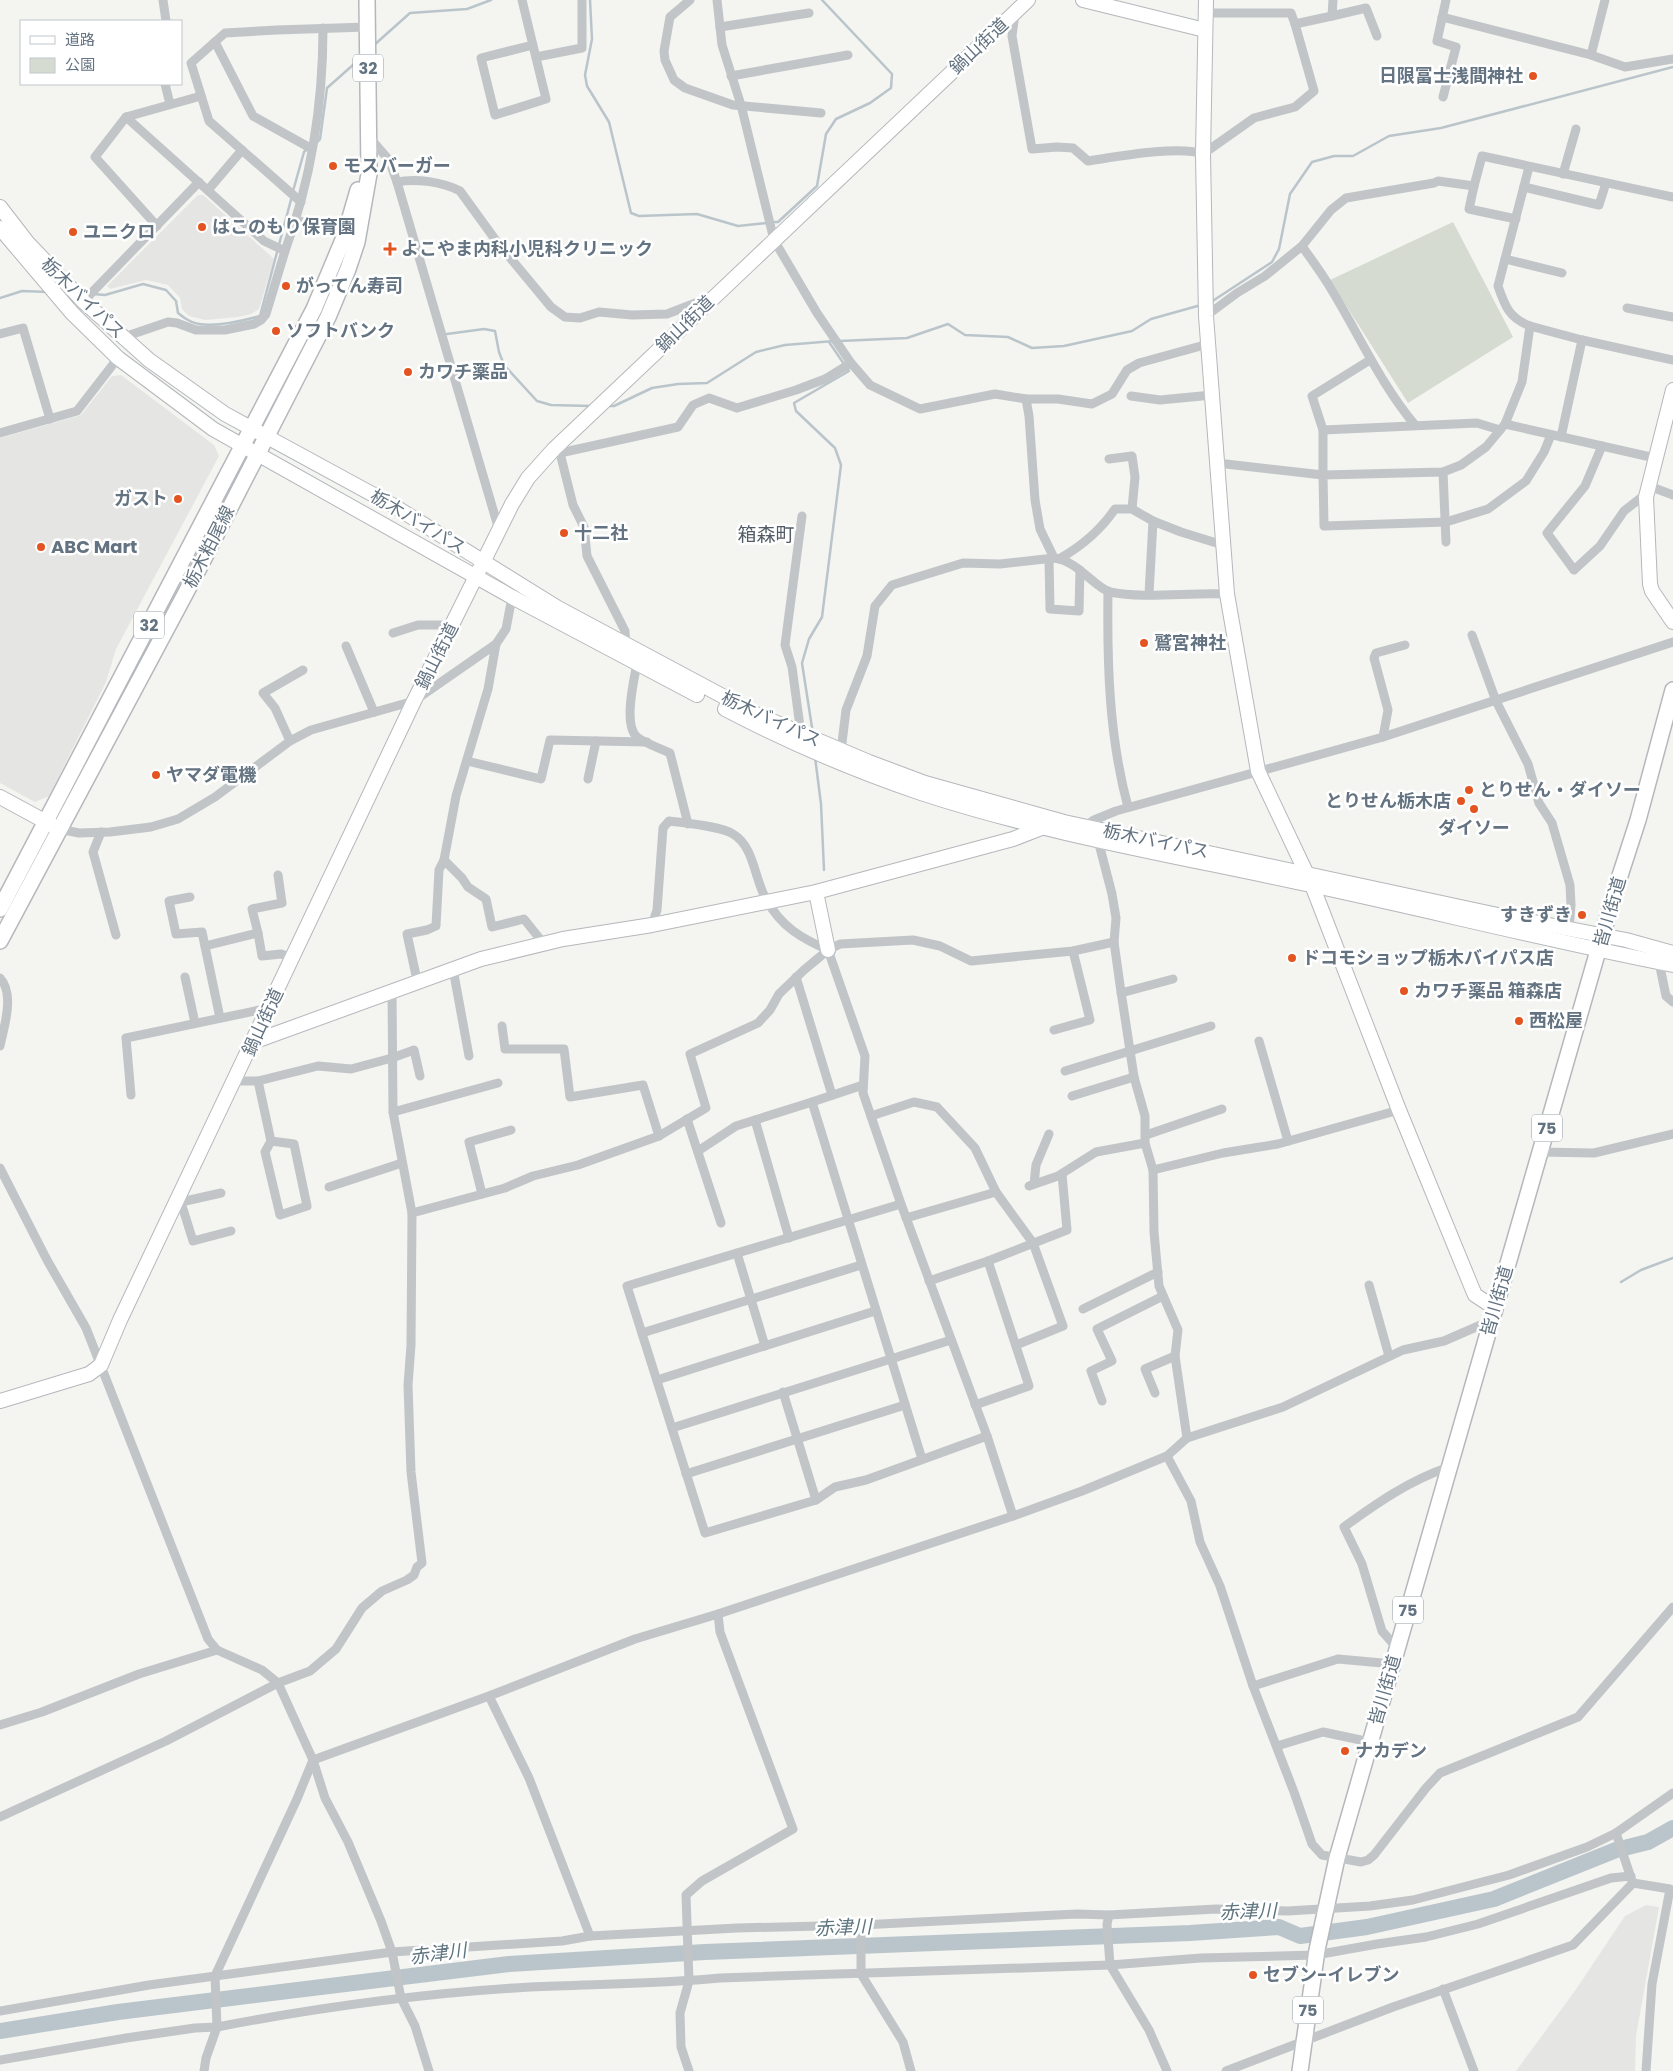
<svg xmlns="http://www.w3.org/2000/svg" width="1673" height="2071" font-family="Poppins,'Noto Sans JP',sans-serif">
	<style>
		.built { fill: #e5e6e4 }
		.green { fill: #d5dbd1 }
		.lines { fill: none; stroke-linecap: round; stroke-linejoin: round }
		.stream { stroke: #bac5cb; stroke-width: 2.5 }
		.river { stroke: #bac5cb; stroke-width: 16 }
		.secondary-casing { stroke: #b4b8bc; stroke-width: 16 }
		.primary-casing { stroke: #b4b8bc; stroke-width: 18 }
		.street { stroke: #c1c5c8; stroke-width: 9 }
		.secondary { stroke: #fff; stroke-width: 14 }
		.primary { stroke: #fff; stroke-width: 15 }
		.poi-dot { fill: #e35421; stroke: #fff; stroke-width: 2 }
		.labels { text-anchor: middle; stroke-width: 5; stroke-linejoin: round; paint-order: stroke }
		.shield { fill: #fff; stroke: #929da7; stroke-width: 1 }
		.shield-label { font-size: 16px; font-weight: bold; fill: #637381 }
		.street-label { font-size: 18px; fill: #637381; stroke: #fff }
		.poi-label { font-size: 18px; font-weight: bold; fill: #637381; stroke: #fff; text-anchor: start }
		.neighbourhood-label { font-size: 19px; fill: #515c66; stroke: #fff }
		.water-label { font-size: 19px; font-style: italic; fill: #5f757f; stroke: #fff }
	</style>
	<rect width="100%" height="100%" fill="#f4f4f0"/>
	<g class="built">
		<polygon points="198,195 203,195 274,259 259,309 251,314 238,317 205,320 189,316 182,309 180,298 168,285 146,280 110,289 107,286"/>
		<polygon points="121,375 214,445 219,456 116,649 106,682 49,796 35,802 0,783 0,438 81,415 112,376"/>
		<polygon points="1646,1905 1659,1907 1636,2036 1635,2071 1516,2071 1577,1988 1625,1916"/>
	</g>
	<polygon class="green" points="1453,222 1513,337 1408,403 1330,280"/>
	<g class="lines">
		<g class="stream">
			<polyline points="590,0 592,39 585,75 587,86 609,122 631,213 639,216 697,214 738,226 767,223"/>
			<polyline points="373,46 410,13 467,9 491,0"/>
			<polyline points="316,143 320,139 327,88 362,57"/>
			<polyline points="293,191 304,152 307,149"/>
			<polyline points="773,222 778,222 817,186 826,134 836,119 870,103 891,88 892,74 822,0"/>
			<path d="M 93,294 L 105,295 L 143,284 L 166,290 L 176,301 L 178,313 C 181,315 184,318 188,320 C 204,330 242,321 260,316 L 292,196"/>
			<polyline points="0,298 22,291 48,292"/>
			<polyline points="1211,302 1272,262 1279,249 1290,194 1312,162 1334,156 1353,156 1389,136 1441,128 1673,67"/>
			<polyline points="447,334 484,329 495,331 499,352 504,365 537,401 551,405 591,406"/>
			<polyline points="840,341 907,338 948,324 965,335 1008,337 1032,348 1064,346 1132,331 1151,319 1201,305"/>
			<polyline points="829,342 844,364"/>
			<polyline points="607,406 614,406 652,388 678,384 707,383 756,352 785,345 834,341"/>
			<polyline points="813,734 802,663 809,639 822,617 841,465 835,448 796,411 794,403 849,371 847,369"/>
			<polyline points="815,757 821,804 824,870"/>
			<polyline points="1621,1282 1641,1270 1673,1258"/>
		</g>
		<polyline class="river" points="0,2031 118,2012 509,1964 705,1952 1190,1933 1279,1927 1300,1936 1367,1927 1494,1899 1616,1850 1648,1842 1673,1828"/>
		<g class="secondary-casing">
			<g id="secondary">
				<polyline points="1083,0 1205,30"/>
				<polyline points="1206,0 1203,154 1206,316 1227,594 1258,771 1312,885 1399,1110 1472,1288 1475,1295 1495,1308"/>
				<polyline points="0,207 27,242 83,301 149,360 225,414 394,506 558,608 758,715 869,762 925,783 1064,822 1493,914 1626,940 1673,953"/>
				<polyline points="0,228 72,313 118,358 213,429 512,597 697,695"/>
				<polyline points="1673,390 1646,497 1650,584 1652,591 1673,622"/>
				<path d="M 725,709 C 788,742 853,770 921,793 C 1046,834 1177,856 1306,884 C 1428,910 1550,941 1673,965"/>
				<polyline points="0,797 59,829"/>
				<polyline points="816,892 828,950"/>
				<polyline points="253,1042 481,959 563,939 652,925 816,892 1013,839 1044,827"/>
				<polyline points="0,1401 89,1374 101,1365 120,1320 414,701 512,504 528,478 554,449 1028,0"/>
			</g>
		</g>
		<g class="primary-casing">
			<g id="primary">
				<polyline points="0,909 314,309 345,235 358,190"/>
				<polyline points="0,941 199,568 328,317 348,269 357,242 369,174 367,0"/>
				<polyline points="1300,2071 1317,1950 1337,1858 1616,888 1638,820 1673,690"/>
			</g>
		</g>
		<g class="street">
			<polyline points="163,0 166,21"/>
			<polyline points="522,0 546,99 495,115 481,58 533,45"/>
			<polyline points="690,0 670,17 664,51 665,60 674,80 685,88 733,105 821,113"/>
			<polyline points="717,0 722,45 741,105 774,240 817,313 851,363 870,385 920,409 995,394 1026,399 1058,399 1092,404 1112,394 1127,370 1139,363 1208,344"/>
			<path d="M 1015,13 L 1012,36 L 1032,149 L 1057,147 L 1073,148 L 1088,161 C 1115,157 1180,145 1203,154 L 1254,118 L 1295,107 L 1314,91 L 1295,24 L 1332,16 L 1333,0"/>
			<polyline points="1206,13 1291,13 1295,24"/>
			<polyline points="1332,16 1366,8 1377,36"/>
			<polyline points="1442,17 1591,55 1625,67 1673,59"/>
			<polyline points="720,27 809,13"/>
			<polyline points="215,42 253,116 312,149"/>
			<polyline points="1591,55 1605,0"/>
			<polyline points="536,57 582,48 582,0"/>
			<polyline points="731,76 848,55"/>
			<polyline points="165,84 170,104"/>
			<polyline points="1443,97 1456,47 1437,41 1446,0"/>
			<path d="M 126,117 L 264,241 L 285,251 C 311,180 323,104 323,28"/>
			<polyline points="369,137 389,160 397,182 499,530"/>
			<path d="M 1529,167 L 1498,286 C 1505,306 1509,318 1530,326"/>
			<polyline points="1563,174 1576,129"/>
			<path d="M 397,182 C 416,178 443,182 460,191 L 497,242 L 551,307 L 565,317 L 580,318 L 599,312 L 632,315 L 667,314 L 711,297"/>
			<polyline points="1474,186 1469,209 1516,219"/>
			<polyline points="1524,187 1599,205 1606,183"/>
			<polyline points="208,190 242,150"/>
			<polyline points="301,202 209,121 191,63 225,33 277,30 367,27"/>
			<polyline points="296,220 345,235"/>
			<polyline points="157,226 95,157 126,117 201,96"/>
			<path d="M 1302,246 C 1311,259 1320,271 1328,284 C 1358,332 1379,382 1415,425"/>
			<polyline points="1505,259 1562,273"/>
			<polyline points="1627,308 1673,317"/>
			<polyline points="72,313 199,182"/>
			<polyline points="1206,316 1237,293 1265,276 1302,246 1331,210 1346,198 1434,183 1438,181 1474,186 1482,156 1673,197"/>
			<polyline points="0,334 23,328 50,419"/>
			<polyline points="124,337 168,322 177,323 196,330 225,330 254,324 261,320 266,314 285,251"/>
			<polyline points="1131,396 1160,400 1212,395"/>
			<path d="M 1026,399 L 1029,416 L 1035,500 L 1040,529 L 1054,558 C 1077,560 1095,588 1110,592 C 1144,599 1191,592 1227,594"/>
			<polyline points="1505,424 1655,458"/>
			<polyline points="1323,430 1477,423 1500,430"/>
			<polyline points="0,433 77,411 118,358"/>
			<polyline points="1551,435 1544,452 1526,481 1488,509 1446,522 1324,526 1323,475 1443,472 1461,465 1486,447 1505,424 1522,382 1530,326 1582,340 1673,360"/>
			<polyline points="1561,437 1582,340"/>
			<polyline points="1602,446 1585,486 1547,533 1574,570 1600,546 1624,511 1647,493"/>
			<polyline points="554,449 560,453 678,427 693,405 709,398 737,408 796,390 825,379 851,363"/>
			<polyline points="560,453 573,505 584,527 587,556 625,631 626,645"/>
			<polyline points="1109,459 1132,456 1135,477 1132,509"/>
			<polyline points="1217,463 1323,475 1323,430 1312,396 1370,360"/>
			<polyline points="1443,472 1446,542"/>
			<polyline points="1649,486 1673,495"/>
			<polyline points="1049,559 1050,609 1079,611 1080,570"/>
			<path d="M 1059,559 C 1082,546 1100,531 1115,509 L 1132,509 L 1153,521 L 1181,532 L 1223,545"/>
			<path d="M 1108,591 C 1107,664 1109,737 1128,807"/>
			<polyline points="1149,594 1153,521"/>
			<polyline points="512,597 506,629 496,644 488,689 456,796 444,860 462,878 468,887 486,899 492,927 524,919 544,944"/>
			<polyline points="393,633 418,625 453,625"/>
			<polyline points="1472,635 1496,701 1528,764 1539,803 1552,823 1570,885 1571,905 1569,929"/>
			<polyline points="346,646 374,712"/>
			<path d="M 637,663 C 634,680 623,725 637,737 C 646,744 660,748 670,753 L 688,824"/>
			<polyline points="801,734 792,667 785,645 802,516"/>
			<polyline points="1383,737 1388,710 1374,658 1376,653 1405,645"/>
			<polyline points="290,741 275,708 263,693 303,670"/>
			<polyline points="841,751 846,710 867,656 875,606 892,585 963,563 1000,564 1054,558"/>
			<polyline points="467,761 541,779 550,740 647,742"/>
			<polyline points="588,779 596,741"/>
			<polyline points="1083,828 1094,820 1116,811 1383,737 1673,642"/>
			<polyline points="59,829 79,833 110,832 151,827 178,819 215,797 290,741 311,730 414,701 496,644"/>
			<polyline points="101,832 93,852 116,935"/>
			<polyline points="1098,840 1112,894 1116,918 1114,942 1120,985 1134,1077 1145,1116 1145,1143 1153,1170 1154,1232 1159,1286 1178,1330 1175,1356 1187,1438"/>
			<polyline points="190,897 169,901 176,934 202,932 220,1018"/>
			<path d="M 652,925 L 657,910 L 663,828 L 669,821 C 684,823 720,826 733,834 C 755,847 754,880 767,901 C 782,927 801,938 828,950 L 865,1056 L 863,1093 L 901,1204 L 987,1436 L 1013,1516"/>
			<polyline points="258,933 262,956 281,954 293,958"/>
			<polyline points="205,946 258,933 252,909 282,903 278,875"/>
			<polyline points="1659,962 1666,996 1673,1002"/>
			<polyline points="453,969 469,1056"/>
			<polyline points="185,977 195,1023"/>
			<polyline points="796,977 832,1095"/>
			<path d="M 0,978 C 15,994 4,1027 0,1046"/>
			<polyline points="417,980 407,934 427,930 436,926 439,870 444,860"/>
			<polyline points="1121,993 1173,979"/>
			<polyline points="502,1026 505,1049 564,1049 570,1097 643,1085 659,1136"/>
			<polyline points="1054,1030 1090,1020 1073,951"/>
			<polyline points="1259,1041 1288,1141"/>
			<polyline points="1065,1071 1211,1026"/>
			<polyline points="234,1081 258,1081 271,1141 265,1152 280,1215 307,1206 294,1144 271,1141"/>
			<polyline points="258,1081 318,1066 351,1069 392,1058 414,1050 420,1076"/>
			<polyline points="863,1085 812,1102 922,1459"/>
			<polyline points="131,1095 126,1038 269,1008"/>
			<polyline points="1072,1096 1134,1077"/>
			<polyline points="393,1112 498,1083"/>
			<polyline points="871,1116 914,1102 937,1107 975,1148 996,1192 1033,1243 1063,1326 1016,1345"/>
			<polyline points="687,1119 721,1223"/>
			<polyline points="755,1120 789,1238"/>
			<polyline points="1146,1135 1222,1109"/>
			<polyline points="698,1151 736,1126 812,1102"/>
			<polyline points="1540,1152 1594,1153 1673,1134"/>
			<polyline points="0,1168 47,1260 86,1328 208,1639 217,1650 262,1670 278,1683 313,1760 325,1798 348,1842 381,1921 392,1952 401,1998 415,2026 429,2071"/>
			<polyline points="1153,1170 1223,1153 1278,1144 1399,1110"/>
			<polyline points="1034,1184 1036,1165 1049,1134"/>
			<polyline points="1029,1186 1058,1176 1096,1152 1145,1143"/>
			<polyline points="329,1187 402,1163"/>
			<polyline points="482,1194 469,1142 511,1130"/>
			<polyline points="179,1196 193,1241 231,1231"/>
			<polyline points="181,1202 221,1193"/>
			<polyline points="901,1204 627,1286 705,1533 816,1500 835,1487 866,1480 987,1436"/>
			<polyline points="412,1213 505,1188 533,1176 578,1165 659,1136 706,1108 690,1054 758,1023 770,1010 779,994 804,970 828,950 840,944 913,940 940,946 971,961 1073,951 1114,942"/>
			<polyline points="906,1218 996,1192"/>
			<polyline points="737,1253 765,1346"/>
			<polyline points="988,1261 1067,1230 1062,1174"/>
			<polyline points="929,1281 988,1261 1029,1386 975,1405"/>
			<polyline points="1369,1285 1389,1356"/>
			<polyline points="1083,1309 1158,1272"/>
			<polyline points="642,1333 861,1265"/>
			<polyline points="657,1380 875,1311"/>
			<polyline points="783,1392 816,1500"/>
			<polyline points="1155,1393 1145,1369 1175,1356"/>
			<polyline points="1102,1401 1091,1371 1112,1361 1097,1329 1163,1296"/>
			<polyline points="672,1428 951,1340"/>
			<polyline points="1167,1456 1191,1501 1200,1542 1220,1586 1253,1686 1294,1792 1312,1844 1322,1855 1361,1862 1368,1860 1374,1855 1426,1788 1440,1773 1578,1717 1673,1607"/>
			<polyline points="686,1474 905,1405"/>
			<path d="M 1397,1648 L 1382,1631 L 1362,1564 L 1344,1527 C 1377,1503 1410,1480 1449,1467"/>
			<polyline points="1253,1686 1338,1659 1393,1664"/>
			<polyline points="489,1696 529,1778 590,1936"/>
			<polyline points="0,1725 42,1712 139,1674 217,1650"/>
			<polyline points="1277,1746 1323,1732 1370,1742"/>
			<polyline points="0,1817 166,1741 278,1683 310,1671 336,1649 362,1608 382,1591 407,1580 414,1575 417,1567 422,1563 411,1472 408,1385 411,1345 412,1213 393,1112 392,990"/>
			<polyline points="1616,1833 1632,1881"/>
			<polyline points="1109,1915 1107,1924 1110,1965 1149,2030 1167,2071"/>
			<polyline points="861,1925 861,1974 903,2042 911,2071"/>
			<polyline points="1443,1989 1474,2071"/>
			<polyline points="0,2011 149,1985 392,1952 562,1941 590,1936 737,1928 861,1925 1077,1914 1109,1915 1216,1909 1288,1911 1370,1906 1413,1900 1509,1875 1587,1847 1616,1833 1673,1793"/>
			<path d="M 0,2060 L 126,2038 L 195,2028 L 217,2027 C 320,2007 425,1993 530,1987 C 594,1984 657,1984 720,1978 L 1110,1965 L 1201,1958 L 1316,1955 L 1377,1944 L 1426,1937 L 1478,1924 L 1611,1878 L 1631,1876"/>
			<polyline points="204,2071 206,2058 217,2027 215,1976 297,1799 313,1760 489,1696 635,1639 718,1614 1013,1516 1082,1491 1167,1456 1187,1438 1283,1407 1403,1350 1444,1341 1483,1324 1490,1327"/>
			<polyline points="689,2071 681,2047 680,2013 689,1981 686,1895 702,1881 793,1829 720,1632 718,1614"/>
			<polyline points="1226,2071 1393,2007 1573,1945 1633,1883 1670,1889 1652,1984 1646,2071"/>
		</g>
		<use href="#secondary" class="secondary"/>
		<use href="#primary" class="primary"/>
	</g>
	<g class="poi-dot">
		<circle cx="1533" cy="76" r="5"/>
		<circle cx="333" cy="166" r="5"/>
		<circle cx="202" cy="227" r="5"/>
		<circle cx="73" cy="232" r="5"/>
		<path d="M387.5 241.5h5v5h5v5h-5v5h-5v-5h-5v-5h5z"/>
		<circle cx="286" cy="286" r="5"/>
		<circle cx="276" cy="331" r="5"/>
		<circle cx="408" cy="372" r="5"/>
		<circle cx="178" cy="499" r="5"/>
		<circle cx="564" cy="533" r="5"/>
		<circle cx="41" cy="547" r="5"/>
		<circle cx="1144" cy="643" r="5"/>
		<circle cx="156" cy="775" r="5"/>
		<circle cx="1469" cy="790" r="5"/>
		<circle cx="1461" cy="801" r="5"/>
		<circle cx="1474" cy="809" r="5"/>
		<circle cx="1582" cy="915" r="5"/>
		<circle cx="1292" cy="958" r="5"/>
		<circle cx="1404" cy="991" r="5"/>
		<circle cx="1519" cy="1021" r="5"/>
		<circle cx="1345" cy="1751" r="5"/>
		<circle cx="1253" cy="1975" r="5"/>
	</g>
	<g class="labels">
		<g class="shield">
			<rect x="353" y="54.5" width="30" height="27" rx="4"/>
			<rect x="134" y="611.5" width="30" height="27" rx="4"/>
			<rect x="1532" y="1114.5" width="30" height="27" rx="4"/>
			<rect x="1393" y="1596.5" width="30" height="27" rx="4"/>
			<rect x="1293" y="1996.5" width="30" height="27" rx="4"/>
		</g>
		<g class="shield-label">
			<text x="368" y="74">32</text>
			<text x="149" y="631">32</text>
			<text x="1547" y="1134">75</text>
			<text x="1408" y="1616">75</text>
			<text x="1308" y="2016">75</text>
		</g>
		<g class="street-label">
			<text transform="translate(979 46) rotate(-43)" y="6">鍋山街道</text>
			<text transform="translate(83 298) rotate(44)" y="6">栃木バイパス</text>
			<text transform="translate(685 324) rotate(-44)" y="6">鍋山街道</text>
			<text transform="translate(418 522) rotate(31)" y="6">栃木バイパス</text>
			<text transform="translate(209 547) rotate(-63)" y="6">栃木粕尾線</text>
			<text transform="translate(437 656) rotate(-63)" y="6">鍋山街道</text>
			<text transform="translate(771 719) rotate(25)" y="6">栃木バイパス</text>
			<text transform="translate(1156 841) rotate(12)" y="6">栃木バイパス</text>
			<text transform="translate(1610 912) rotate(-74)" y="6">皆川街道</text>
			<text transform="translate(263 1022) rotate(-65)" y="6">鍋山街道</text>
			<text transform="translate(1497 1301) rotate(-74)" y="6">皆川街道</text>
			<text transform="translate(1385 1690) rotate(-74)" y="6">皆川街道</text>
		</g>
		<g class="poi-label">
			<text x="1523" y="82" text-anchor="end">日限冨士浅間神社</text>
			<text x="343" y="172">モスバーガー</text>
			<text x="212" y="233">はこのもり保育園</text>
			<text x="83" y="238">ユニクロ</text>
			<text x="401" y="255">よこやま内科小児科クリニック</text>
			<text x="296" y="292">がってん寿司</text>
			<text x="286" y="337">ソフトバンク</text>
			<text x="418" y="378">カワチ薬品</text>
			<text x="168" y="505" text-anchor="end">ガスト</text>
			<text x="574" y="539">十二社</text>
			<text x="51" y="553">ABC Mart</text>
			<text x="1154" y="649">鷲宮神社</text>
			<text x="166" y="781">ヤマダ電機</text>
			<text x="1479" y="796">とりせん・ダイソー</text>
			<text x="1451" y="807" text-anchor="end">とりせん栃木店</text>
			<text x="1474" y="834" text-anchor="middle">ダイソー</text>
			<text x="1572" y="921" text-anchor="end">すきずき</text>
			<text x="1302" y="964">ドコモショップ栃木バイパス店</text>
			<text x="1414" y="997">カワチ薬品 箱森店</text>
			<text x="1529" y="1027">西松屋</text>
			<text x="1355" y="1757">ナカデン</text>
			<text x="1263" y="1981">セブン-イレブン</text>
		</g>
		<g class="neighbourhood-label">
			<text x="766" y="541">箱森町</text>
		</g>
		<g class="water-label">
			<text transform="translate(1248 1911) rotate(-2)" y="7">赤津川</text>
			<text transform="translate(843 1927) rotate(-2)" y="7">赤津川</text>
			<text transform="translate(438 1953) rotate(-7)" y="7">赤津川</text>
		</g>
	</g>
	<rect x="20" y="20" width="162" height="65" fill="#ffffff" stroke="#c1c7cd"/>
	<rect x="30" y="36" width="25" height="8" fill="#ffffff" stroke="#c1c7cd"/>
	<text x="65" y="45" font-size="15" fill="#637381">道路</text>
	<rect x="30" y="58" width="25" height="15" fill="#d5dbd1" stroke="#c1c7cd"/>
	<text x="65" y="70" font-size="15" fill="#637381">公園</text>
</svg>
